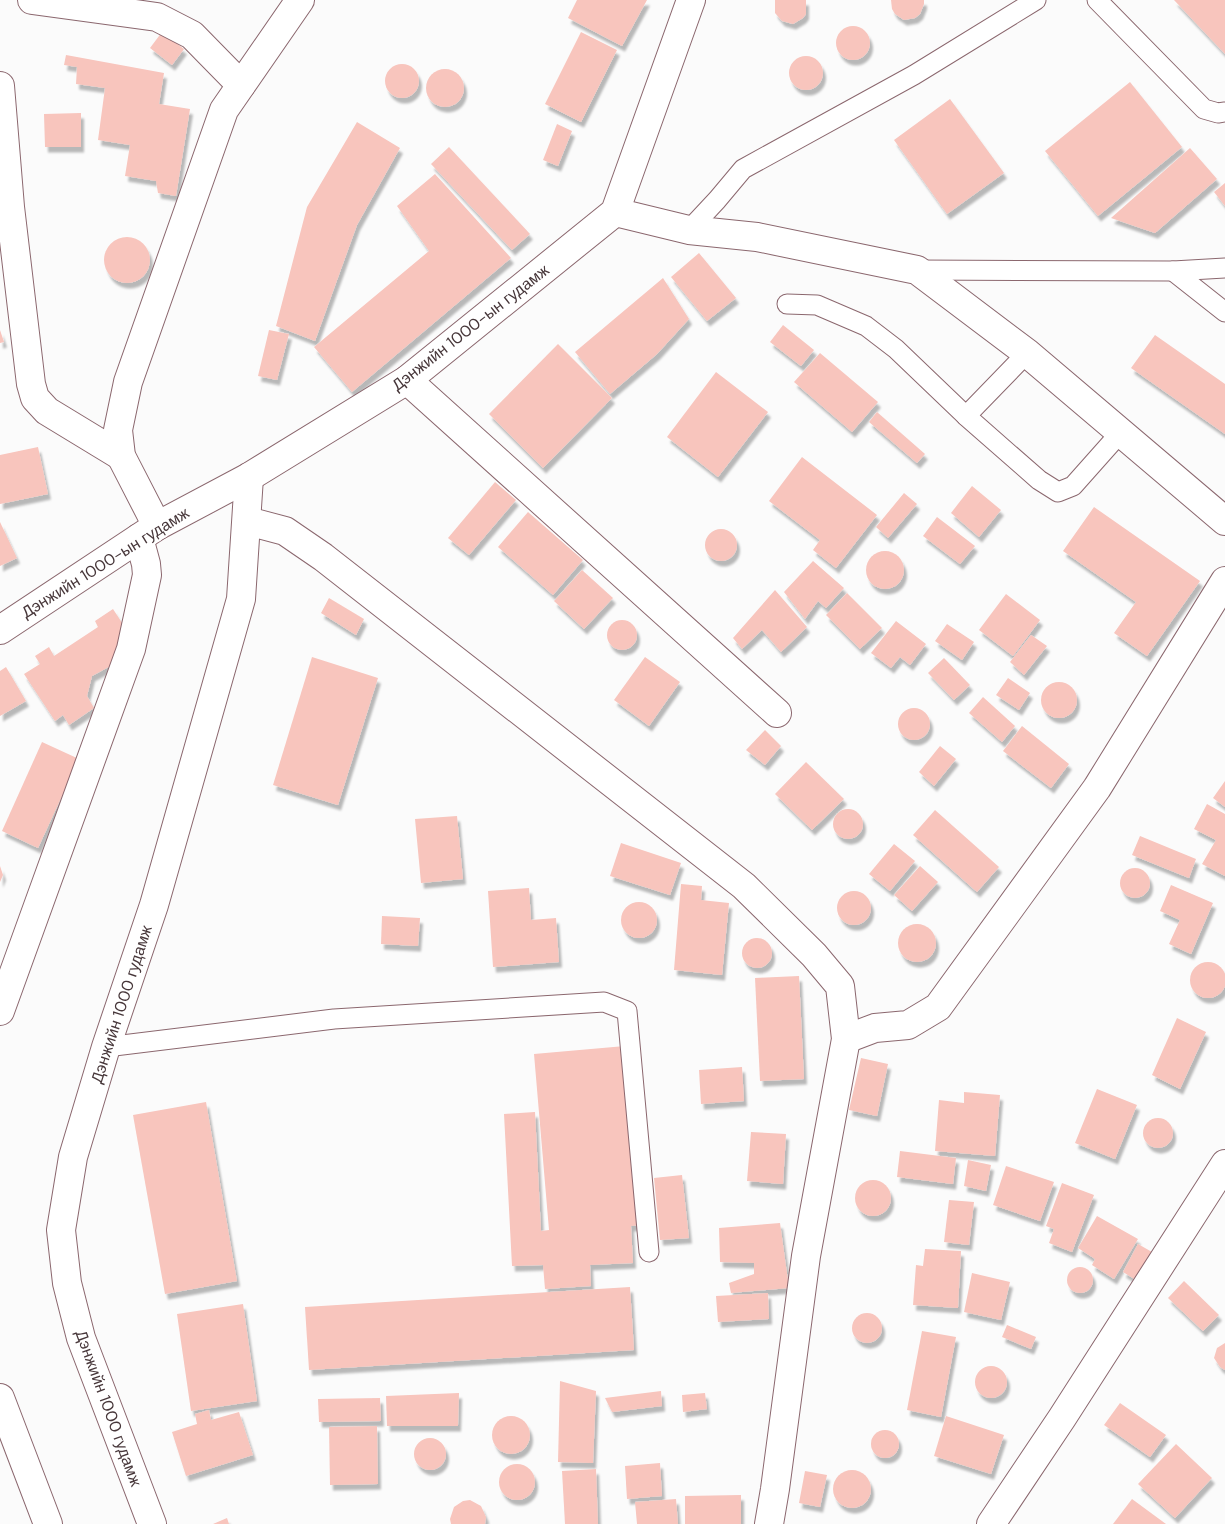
<svg xmlns="http://www.w3.org/2000/svg" width="1225" height="1524" font-family="'DM Sans',sans-serif">
	<style>
		.building { fill: #f8c5bd; filter: url(#shadow) }
		.lines { fill: none; stroke-linecap: round; stroke-linejoin: round }
		.lane-casing { stroke: #8b676e; stroke-width: 21 }
		.street-casing { stroke: #8b676e; stroke-width: 30 }
		.secondary-casing { stroke: #8b676e; stroke-width: 30 }
		.lane { stroke: #fff; stroke-width: 19 }
		.street { stroke: #fff; stroke-width: 28 }
		.secondary { stroke: #fff; stroke-width: 28 }
		.labels { text-anchor: middle; stroke-width: 4; stroke-linejoin: round; paint-order: stroke }
		.street-label { font-size: 16px; fill: #47373a; stroke: #fff }
	</style>
	<defs>
		<filter id="shadow"><feDropShadow dx="3" dy="5.5" stdDeviation="1" flood-color="#0004"/></filter>
	</defs>
	<rect width="100%" height="100%" fill="#fbfbfb"/>
	<g class="building">
		<polygon points="577,0 647,0 622,46 568,18"/>
		<polygon points="775,0 806,0 806,14 803,18 793,24 782,21 775,13"/>
		<polygon points="891,0 924,0 924,4 920,14 915,18 904,20 895,14 892,9"/>
		<polygon points="1174,0 1225,0 1225,54"/>
		<circle cx="853" cy="43" r="17"/>
		<polygon points="162,32 184,49 172,65 150,48"/>
		<polygon points="581,32 617,50 581,122 545,104"/>
		<polygon points="66,55 164,73 159,104 190,109 176,196 158,193 156,181 125,176 130,145 98,140 105,88 76,84 77,67 64,65"/>
		<circle cx="806" cy="73" r="17"/>
		<circle cx="402" cy="81" r="17"/>
		<circle cx="445" cy="88" r="19"/>
		<polygon points="1130,82 1182,147 1098,216 1045,151"/>
		<polygon points="950,99 1004,173 947,214 894,140"/>
		<polygon points="81,113 81,147 45,147 44,114"/>
		<polygon points="357,122 400,148 357,225 315,341 276,326 307,207"/>
		<polygon points="557,124 572,131 558,166 543,160"/>
		<polygon points="449,147 530,234 512,250 431,164"/>
		<polygon points="1190,148 1217,179 1155,233 1111,218"/>
		<polygon points="435,174 511,258 352,392 314,347 429,251 397,206"/>
		<polygon points="1225,183 1225,206 1214,192"/>
		<circle cx="127" cy="260" r="23"/>
		<polygon points="699,253 736,298 707,321 671,277"/>
		<polygon points="663,278 689,319 657,354 610,394 575,352"/>
		<polygon points="783,325 814,350 801,366 770,342"/>
		<polygon points="0,330 4,342 0,343"/>
		<polygon points="269,330 289,334 277,380 258,376"/>
		<polygon points="1155,335 1225,384 1225,434 1131,368"/>
		<polygon points="558,344 612,398 543,468 489,414"/>
		<polygon points="820,353 878,402 852,432 794,382"/>
		<polygon points="716,372 768,412 718,477 667,437"/>
		<polygon points="877,412 925,454 917,463 869,422"/>
		<polygon points="38,447 48,494 0,504 0,455"/>
		<polygon points="802,457 877,515 836,568 813,550 820,540 769,501"/>
		<polygon points="495,482 516,500 469,555 448,538"/>
		<polygon points="972,486 1001,510 979,537 951,513"/>
		<polygon points="904,493 917,504 888,538 876,527"/>
		<polygon points="1094,507 1200,581 1147,656 1114,633 1136,602 1063,551"/>
		<polygon points="528,512 583,560 553,595 498,547"/>
		<polygon points="937,517 975,546 960,564 923,536"/>
		<polygon points="0,522 17,558 0,566"/>
		<circle cx="721" cy="545" r="16"/>
		<circle cx="885" cy="570" r="19"/>
		<polygon points="813,561 844,588 826,608 818,601 805,619 784,592"/>
		<polygon points="582,570 613,598 584,629 554,601"/>
		<polygon points="775,590 807,627 781,652 762,630 742,649 733,638"/>
		<polygon points="847,593 882,628 860,649 826,615"/>
		<polygon points="1006,594 1040,620 1013,656 979,630"/>
		<polygon points="329,598 364,619 356,635 321,613"/>
		<polygon points="113,609 128,632 116,663 92,676 87,696 94,708 69,725 63,715 55,721 24,674 40,664 35,656 49,647 54,656 98,627 95,621"/>
		<circle cx="622" cy="635" r="15"/>
		<polygon points="896,621 926,644 910,665 900,657 891,668 871,653"/>
		<polygon points="947,624 974,642 962,660 935,641"/>
		<polygon points="1031,635 1047,646 1024,675 1010,662"/>
		<polygon points="312,657 378,678 338,805 273,785"/>
		<polygon points="645,657 680,682 649,726 614,700"/>
		<polygon points="944,658 970,685 954,700 928,673"/>
		<polygon points="6,667 26,701 0,716 0,671"/>
		<polygon points="1008,678 1030,693 1019,710 996,695"/>
		<circle cx="1059" cy="700" r="18"/>
		<polygon points="983,697 1015,726 1002,742 969,713"/>
		<circle cx="914" cy="724" r="16"/>
		<polygon points="1022,726 1069,764 1051,788 1003,751"/>
		<polygon points="765,730 781,746 765,765 746,750"/>
		<polygon points="42,742 79,759 38,848 2,831"/>
		<polygon points="940,746 956,759 934,786 919,772"/>
		<polygon points="806,762 844,799 812,830 775,794"/>
		<polygon points="1225,781 1225,807 1213,798"/>
		<polygon points="1207,804 1225,814 1225,876 1202,864 1216,840 1194,829"/>
		<circle cx="848" cy="824" r="15"/>
		<polygon points="935,810 999,867 977,892 913,835"/>
		<polygon points="457,816 463,879 421,883 415,819"/>
		<polygon points="1140,836 1196,859 1189,878 1132,855"/>
		<polygon points="621,843 681,863 670,895 610,876"/>
		<polygon points="894,844 915,861 890,891 869,874"/>
		<polygon points="0,866 3,875 0,882"/>
		<polygon points="920,866 938,882 912,911 894,895"/>
		<circle cx="1135" cy="883" r="15"/>
		<polygon points="681,884 702,886 701,900 729,903 722,975 674,970"/>
		<polygon points="1171,885 1213,903 1191,954 1169,944 1180,920 1160,911"/>
		<polygon points="529,888 531,920 556,918 559,962 493,967 488,891"/>
		<circle cx="854" cy="908" r="17"/>
		<circle cx="639" cy="920" r="18"/>
		<polygon points="382,916 420,918 418,946 381,944"/>
		<circle cx="917" cy="943" r="19"/>
		<circle cx="757" cy="953" r="15"/>
		<circle cx="1208" cy="980" r="18"/>
		<polygon points="799,976 804,1079 760,1081 755,978"/>
		<polygon points="1177,1018 1206,1032 1180,1089 1152,1075"/>
		<polygon points="625,1046 641,1225 631,1226 633,1263 590,1265 591,1286 545,1289 543,1265 512,1266 504,1114 535,1112 541,1231 549,1230 534,1054"/>
		<polygon points="861,1058 888,1064 877,1116 849,1110"/>
		<polygon points="742,1067 744,1101 701,1104 699,1070"/>
		<polygon points="1097,1089 1137,1105 1115,1159 1075,1143"/>
		<polygon points="964,1092 1000,1095 995,1156 935,1151 939,1100 964,1103"/>
		<polygon points="206,1102 237,1281 165,1294 133,1115"/>
		<circle cx="1158" cy="1133" r="15"/>
		<polygon points="751,1132 786,1134 783,1184 747,1181"/>
		<polygon points="900,1151 956,1158 953,1184 897,1177"/>
		<polygon points="968,1160 991,1165 986,1191 964,1186"/>
		<polygon points="1006,1166 1054,1182 1040,1221 993,1205"/>
		<polygon points="682,1175 689,1238 660,1240 654,1178"/>
		<circle cx="873" cy="1198" r="18"/>
		<polygon points="1062,1183 1094,1195 1072,1252 1049,1243 1054,1229 1046,1226"/>
		<polygon points="949,1200 974,1202 969,1245 944,1242"/>
		<polygon points="1097,1216 1138,1239 1114,1279 1092,1265 1095,1259 1078,1248"/>
		<polygon points="780,1223 789,1288 731,1293 729,1283 754,1274 754,1263 720,1262 719,1228"/>
		<polygon points="1138,1244 1152,1252 1136,1280 1123,1272"/>
		<polygon points="925,1249 961,1251 958,1308 913,1305 916,1265 923,1266"/>
		<circle cx="1080" cy="1280" r="13"/>
		<polygon points="972,1273 1010,1282 1001,1320 964,1312"/>
		<polygon points="1184,1281 1219,1315 1203,1331 1168,1298"/>
		<polygon points="630,1287 634,1350 309,1370 305,1307"/>
		<polygon points="768,1293 769,1319 718,1322 716,1296"/>
		<polygon points="243,1304 257,1401 191,1411 177,1314"/>
		<circle cx="867" cy="1328" r="15"/>
		<polygon points="1007,1325 1036,1337 1031,1349 1002,1337"/>
		<polygon points="922,1331 956,1337 941,1417 907,1410"/>
		<polygon points="1225,1343 1225,1370 1220,1367 1214,1358 1217,1348"/>
		<circle cx="991" cy="1382" r="16"/>
		<polygon points="560,1381 596,1391 593,1463 558,1462"/>
		<polygon points="661,1391 662,1406 612,1412 605,1398"/>
		<polygon points="459,1393 458,1426 387,1426 386,1396"/>
		<polygon points="705,1393 707,1409 683,1412 682,1395"/>
		<polygon points="380,1398 381,1421 319,1422 318,1399"/>
		<polygon points="1120,1403 1166,1435 1150,1457 1104,1425"/>
		<polygon points="209,1410 211,1420 239,1412 253,1455 186,1476 172,1432 197,1424 195,1414"/>
		<polygon points="946,1416 1004,1435 991,1474 934,1456"/>
		<circle cx="511" cy="1435" r="19"/>
		<polygon points="377,1426 378,1484 330,1485 329,1427"/>
		<circle cx="885" cy="1444" r="14"/>
		<circle cx="430" cy="1454" r="16"/>
		<polygon points="1176,1444 1212,1478 1175,1518 1138,1484"/>
		<polygon points="660,1463 662,1496 627,1499 625,1466"/>
		<circle cx="517" cy="1482" r="18"/>
		<polygon points="596,1469 598,1524 565,1524 562,1471"/>
		<circle cx="852" cy="1489" r="19"/>
		<polygon points="805,1471 827,1475 820,1507 799,1503"/>
		<polygon points="741,1495 741,1524 685,1524 685,1496"/>
		<polygon points="676,1499 678,1524 637,1524 635,1502"/>
		<polygon points="1132,1499 1166,1524 1113,1524"/>
		<polygon points="470,1500 481,1506 486,1517 485,1524 451,1524 450,1519 454,1507 463,1501"/>
		<polygon points="227,1518 229,1524 213,1524"/>
	</g>
	<g class="lines">
		<g class="lane-casing">
			<g id="lane">
				<polyline points="1097,0 1204,109 1218,113 1225,112"/>
				<polyline points="689,230 717,200 743,169 914,75 1036,0"/>
				<polyline points="917,270 1173,271 1225,268"/>
				<polyline points="1173,271 1225,312"/>
				<polyline points="787,304 817,305 866,326 896,349 966,416 1027,353"/>
				<polyline points="966,416 1039,480 1058,492 1073,486 1121,432"/>
				<polyline points="106,1047 334,1019 604,1002 627,1011 649,1252"/>
			</g>
		</g>
		<g class="street-casing">
			<g id="street">
				<polyline points="32,0 157,17 192,35 241,85"/>
				<polyline points="0,86 10,207 31,384 35,398 47,411 121,456"/>
				<polyline points="407,380 777,713"/>
				<polyline points="247,521 285,531 323,557 744,886 814,955 840,986 846,1039 806,1256 775,1489 769,1524"/>
				<polyline points="157,526 121,456 118,430 128,382 224,110 300,0"/>
				<polyline points="0,1011 131,649 147,575 146,564 139,538"/>
				<polyline points="846,1039 875,1028 908,1025 938,1007 1097,788 1225,581"/>
				<polyline points="0,1398 48,1524"/>
				<polyline points="991,1524 1062,1418 1225,1164"/>
			</g>
		</g>
		<g class="secondary-casing">
			<g id="secondary">
				<polyline points="615,212 689,230 757,237 917,270 1027,353 1225,521"/>
				<polyline points="0,630 157,526 249,477 407,380 615,212 691,0"/>
				<polyline points="152,1524 81,1338 67,1283 61,1230 73,1157 106,1047 154,905 241,599 249,477"/>
			</g>
		</g>
		<use href="#lane" class="lane"/>
		<use href="#street" class="street"/>
		<use href="#secondary" class="secondary"/>
	</g>
	<g class="labels">
		<g class="street-label">
			<text transform="translate(470 327) rotate(-38)" y="6">Дэнжийн 1000-ын гудамж</text>
			<text transform="translate(105 562) rotate(-32)" y="6">Дэнжийн 1000-ын гудамж</text>
			<text transform="translate(121 1004) rotate(-72)" y="6">Дэнжийн 1000 гудамж</text>
			<text transform="translate(109 1408) rotate(70)" y="6">Дэнжийн 1000 гудамж</text>
		</g>
	</g>
</svg>
